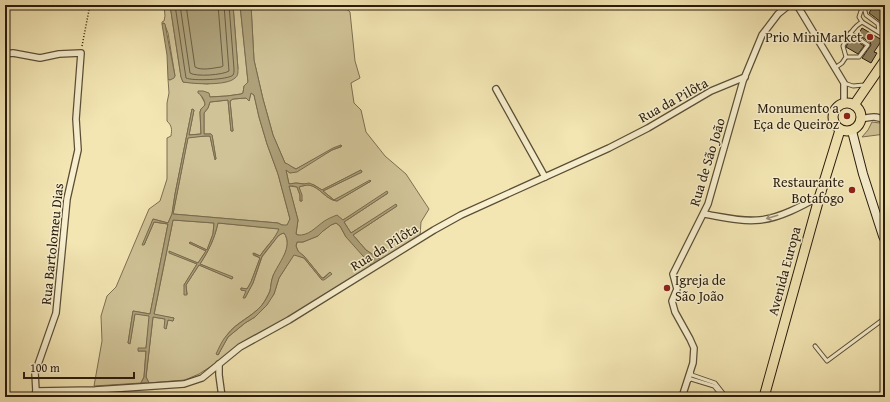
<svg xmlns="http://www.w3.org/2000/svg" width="890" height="402" font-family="'Gentium Book Plus',serif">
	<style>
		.green { fill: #d0c397; stroke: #7c6f52 }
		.water { fill: #aea17a; stroke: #786b4e; fill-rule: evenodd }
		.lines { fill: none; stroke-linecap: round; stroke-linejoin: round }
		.shore { stroke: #6b5e43; stroke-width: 1 }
		.building { fill: #928563; stroke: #281b0c }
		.service-casing { stroke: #5b4e36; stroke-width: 5 }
		.minor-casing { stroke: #5b4e36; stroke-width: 8 }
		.secondary-casing { stroke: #281b0c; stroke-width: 10 }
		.primary-casing { stroke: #281b0c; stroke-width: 11 }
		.path { stroke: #281b0c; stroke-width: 1.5; stroke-dasharray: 1 2; stroke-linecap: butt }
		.service { stroke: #f7efce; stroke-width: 3 }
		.minor { stroke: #f7efce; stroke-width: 5.5 }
		.secondary { stroke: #f7efce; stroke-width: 8 }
		.primary { stroke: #f3e6b3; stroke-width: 9 }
		.oneway { stroke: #9a9077 }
		.poi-dot { fill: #8f2418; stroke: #f7efce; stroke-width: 1.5 }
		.labels { text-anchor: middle; stroke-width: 3; stroke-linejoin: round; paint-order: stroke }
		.poi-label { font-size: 14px; fill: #281b0c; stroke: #f7efce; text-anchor: end }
		.street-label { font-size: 14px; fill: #281b0c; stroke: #f7efce }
	</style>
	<rect width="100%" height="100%" fill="#f3e6b3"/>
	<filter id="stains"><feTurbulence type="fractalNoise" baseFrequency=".005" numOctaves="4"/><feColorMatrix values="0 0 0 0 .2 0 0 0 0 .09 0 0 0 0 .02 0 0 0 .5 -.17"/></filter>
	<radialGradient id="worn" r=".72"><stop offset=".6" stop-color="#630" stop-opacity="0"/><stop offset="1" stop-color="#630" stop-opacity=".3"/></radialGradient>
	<g class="green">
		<path d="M 164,5 L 170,5 L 181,77 L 183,82 L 208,84 L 238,69 L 233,5 L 240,5 L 248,82 L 244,86 L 243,93 L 241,94 L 227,96 L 209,97 L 200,94 L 205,103 L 205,105 L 201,109 L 200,112 L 201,134 L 189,135 L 194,110 L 192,109 L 175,194 L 172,214 L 168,223 L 153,219 L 144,245 L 154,222 L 168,224 L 150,314 L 133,311 L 128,343 L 130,343 L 135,313 L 150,316 L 146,348 L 138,351 L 146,351 L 144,377 L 141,383 L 94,386 L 102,341 L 101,316 L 107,296 L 116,287 L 149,209 L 160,201 L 167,179 L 167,138 L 171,136 C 172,129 172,126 167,121 L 167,103 L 169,93 L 168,79 L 170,80 L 175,76 L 168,33 L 164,23 L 162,24 L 162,22 L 164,21 L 165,16 Z"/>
		<path d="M 251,5 L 342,5 L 350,12 L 355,61 L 360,78 L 351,83 L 354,103 L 361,110 L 366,132 L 385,156 L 406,174 L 429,209 L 421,222 L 420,236 L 381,260 L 366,250 L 353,235 L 397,206 L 396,205 L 351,233 L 344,222 L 388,193 L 343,220 L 315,229 L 310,233 L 301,236 L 298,235 L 296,234 L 298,220 L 294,205 L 289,186 L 297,187 L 300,195 L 300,201 L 302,201 L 299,187 C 302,186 306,185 309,185 C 320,187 326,200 337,201 L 371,181 L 334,200 L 323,191 L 362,172 L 361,170 L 322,190 L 314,185 L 296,183 L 289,184 L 286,170 L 290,173 L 332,150 L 341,147 L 341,145 L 296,169 L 285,163 L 273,135 L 263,99 L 254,60 Z"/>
		<polygon points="251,93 254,95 259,117 267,144 278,174 290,219 287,226 282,225 278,223 173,214 188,137 210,136 215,159 216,159 212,135 211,134 204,134 204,113 208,108 210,102 228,100 231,131 233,131 230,101 233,99 246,98 249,101"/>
		<polygon points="872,122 880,123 885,125 885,134 862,137 868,130"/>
		<path d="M 173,220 L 214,223 L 213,234 L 207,250 L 190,242 L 189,243 L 206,251 L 198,263 L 170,252 L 169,252 L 197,264 L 184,285 L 187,294 L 186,285 L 199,265 L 232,279 L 233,278 L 200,264 C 209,250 214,240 218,223 L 280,229 C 274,240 266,246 260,256 L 254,253 L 253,255 L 260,258 L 251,282 L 247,289 L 241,288 L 241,290 L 247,291 L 245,298 L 253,283 L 262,257 L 275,240 L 278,236 L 281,234 L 284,233 C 294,247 279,263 273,276 C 271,281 271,286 270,291 C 268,295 265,301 262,305 C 252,317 236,322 227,335 C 223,340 221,349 218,355 L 228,337 L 245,323 L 255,317 L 274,294 L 279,278 L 294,254 L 304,258 L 322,280 L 330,272 L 323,278 L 322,278 L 304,256 L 299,253 L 298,251 L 296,246 L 297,242 L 303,242 L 318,236 L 323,231 L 331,225 L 336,223 L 340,226 L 346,237 L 374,265 L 277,324 L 199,374 L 185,380 L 149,383 L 146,377 L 153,317 L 165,319 L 166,329 L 168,320 L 173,321 L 174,318 L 154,315 Z"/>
	</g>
	<g class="water">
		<path d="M 170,5 L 233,5 L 238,69 C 238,73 238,76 235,78 C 227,86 194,84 183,82 L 181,77 Z"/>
		<path d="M 240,5 L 251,5 L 254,60 L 263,99 L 273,135 L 285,163 C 289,164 291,167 296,169 L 333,148 L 341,145 L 342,146 L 332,150 L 297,172 L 290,173 L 286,170 L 289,184 L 296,183 L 304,184 L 309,183 L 314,185 L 322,190 L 361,170 L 362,172 L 323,191 L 334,200 L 370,180 L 371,181 L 337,201 C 326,200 320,187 309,185 C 306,185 302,186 299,187 L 302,195 L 302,201 L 300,201 L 300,195 L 297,187 L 293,186 L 289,186 L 298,220 L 296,234 L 298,235 C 308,236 315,228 323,222 C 327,219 332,217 337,215 L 343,220 L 387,191 L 388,193 L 344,222 L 351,233 L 396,204 L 397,206 L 353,235 L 366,250 L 381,260 L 374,265 L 371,265 L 346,237 L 340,226 L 336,223 L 331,225 L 323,231 L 318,236 L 303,242 L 297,242 L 296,246 L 298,251 L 304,256 L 322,278 L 324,278 L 330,272 L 332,274 L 324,280 L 322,280 L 304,258 L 294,255 L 279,278 L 274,294 L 267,305 L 255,317 L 245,323 L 228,337 L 218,355 L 216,354 C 219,348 222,340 227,335 C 237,322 252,317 262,305 C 265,301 268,296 270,291 C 271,286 271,281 273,276 C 278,263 294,247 284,233 L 281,234 L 278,236 L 275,240 L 262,256 L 253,283 L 245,298 L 243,298 L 246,291 L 241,290 L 241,288 L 247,289 L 251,282 L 260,258 L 253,254 L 253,253 L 260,256 C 267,246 274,240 279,229 L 218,223 C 214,240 209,250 200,264 L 233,277 L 232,279 L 199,265 L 186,285 L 187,295 L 184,295 L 184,285 L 197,264 L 169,253 L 169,251 L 198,263 L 206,251 L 189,243 L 190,242 L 207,250 L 213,234 L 214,223 L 173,220 L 154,314 L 174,318 L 173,321 L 168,320 L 166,329 L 164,328 L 165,319 L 153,317 L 146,377 L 149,383 L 141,383 L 144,377 L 146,351 L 138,351 L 138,348 L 146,348 L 149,316 L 135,314 L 130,344 L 128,343 L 133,311 L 150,314 L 168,224 L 154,222 L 144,245 L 142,245 L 153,219 L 168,223 L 172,214 L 175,194 L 192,109 L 194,110 L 189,135 L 201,134 L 200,112 L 201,109 L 205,105 C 205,101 202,95 198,93 L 198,91 L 203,91 L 209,93 L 210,97 L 227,96 L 241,94 L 243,93 L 244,86 L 248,82 ZM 251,93 L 254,95 L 259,117 L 267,144 L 278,174 L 290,219 L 287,225 L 282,225 L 278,223 L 173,214 L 188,138 L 205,136 L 210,136 L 215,160 L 216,159 L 212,135 L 211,134 L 204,134 L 204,113 L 208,108 L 210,102 L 228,100 L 231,131 L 233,131 L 230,101 L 233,99 L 246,98 L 249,101 Z"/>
		<polygon points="164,23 165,24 175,76 174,78 170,80 168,79 167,55 162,24"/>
	</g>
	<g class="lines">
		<g class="shore">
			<path d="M 175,5 L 186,78 C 192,81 228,80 233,75 C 234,74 234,71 234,69 L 229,5"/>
			<path d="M 180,5 L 190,73 C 196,77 223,75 229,71 L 224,5"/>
			<path d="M 186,5 L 195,67 C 202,71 213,68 221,67 L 223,66 L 218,5"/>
		</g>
	</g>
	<g class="building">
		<polygon points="874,5 882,5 885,7 885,25 869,13"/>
		<polygon points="862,28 882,40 874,52 877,53 871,63 862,58 871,45 870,42 858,35"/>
		<polygon points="851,37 864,46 858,54 846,47"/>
	</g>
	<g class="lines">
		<g class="service-casing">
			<g id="service">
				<polyline points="864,7 866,15 878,24 879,32"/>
				<polyline points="862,22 859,17 861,11 866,5"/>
				<polyline points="846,57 859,57 868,45 850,33"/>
				<path d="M 835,68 L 842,63 L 846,57 L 843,46 C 848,37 853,27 862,22 L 883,35 L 885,39"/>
				<polyline points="844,83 853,86 864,85"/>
				<polyline points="815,346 827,361 885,318"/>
				<polyline points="691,371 692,375 715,383 726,397"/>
				<polyline points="688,381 691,379 714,386 723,397"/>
			</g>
		</g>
		<g class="minor-casing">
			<g id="minor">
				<polyline points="797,5 844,83 844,103"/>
				<polyline points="5,54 13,53 40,58 59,54 81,53 76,119 78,150 67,199 56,313 35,373 36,391"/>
				<polyline points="496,89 545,177"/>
				<path d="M 861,119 C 870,117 877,115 885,121"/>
				<path d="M 704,214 C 722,217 741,222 760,220 C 780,218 802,206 820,196"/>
				<polyline points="219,364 219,375 222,397"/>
				<polyline points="34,397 36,391 95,390 184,384 202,378 240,347 289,320 434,230 461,215 609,148 648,128 711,91 745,77"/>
				<polyline points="682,397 693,363 694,348 690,339 675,312 672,301 677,289 673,274 708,204 743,81 762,35 778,14 789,5"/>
			</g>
		</g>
		<g class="secondary-casing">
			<polyline id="secondary" points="852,131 863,174 883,236 885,240"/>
		</g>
		<g class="primary-casing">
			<g id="primary">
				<circle cx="847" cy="117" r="14"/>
				<polyline points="854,105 885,60"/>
				<polyline points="764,397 820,195 840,130"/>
			</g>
		</g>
		<polyline class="path" points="82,46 90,5"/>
		<use href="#service" class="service"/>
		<use href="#minor" class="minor"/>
		<use href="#secondary" class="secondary"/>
		<use href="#primary" class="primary"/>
	</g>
	<defs><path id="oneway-shaft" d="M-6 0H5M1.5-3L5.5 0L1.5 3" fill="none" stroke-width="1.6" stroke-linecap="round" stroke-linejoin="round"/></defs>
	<use class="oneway" href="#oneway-shaft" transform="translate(772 217) rotate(163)"/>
	<g class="poi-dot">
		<circle cx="870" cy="37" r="4"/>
		<circle cx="847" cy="116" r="4"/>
		<circle cx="852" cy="190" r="4"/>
		<circle cx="667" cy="288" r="4"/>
	</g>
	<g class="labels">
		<g class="poi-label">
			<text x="862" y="42">Prio MiniMarket</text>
			<text x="839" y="113">Monumento a<tspan x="839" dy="16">Eça de Queiroz</tspan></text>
			<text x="844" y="187">Restaurante<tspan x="844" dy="16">Botafogo</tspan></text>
			<text x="675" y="285" text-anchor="start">Igreja de<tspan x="675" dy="16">São João</tspan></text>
		</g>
		<g class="street-label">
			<text transform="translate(673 100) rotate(-29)" y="5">Rua da Pilôta</text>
			<text transform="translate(707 162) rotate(-73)" y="5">Rua de São João</text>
			<text transform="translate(52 244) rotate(-84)" y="5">Rua Bartolomeu Dias</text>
			<text transform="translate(384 247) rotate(-32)" y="5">Rua da Pilôta</text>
			<text transform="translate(784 271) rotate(-75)" y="5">Avenida Europa</text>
		</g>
	</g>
	<rect width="890" height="402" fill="none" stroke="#f3e6b3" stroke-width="20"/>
	<rect x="6" y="6" width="878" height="390" fill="none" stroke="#281b0c" stroke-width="2"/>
	<rect x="10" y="10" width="870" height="382" fill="none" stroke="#281b0c"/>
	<path d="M24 372v6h110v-6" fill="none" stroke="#281b0c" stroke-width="2"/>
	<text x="30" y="372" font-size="12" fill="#281b0c" stroke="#f7efce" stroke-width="3" paint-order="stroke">100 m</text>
	<rect width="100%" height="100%" filter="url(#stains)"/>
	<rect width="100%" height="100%" fill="url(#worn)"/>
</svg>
